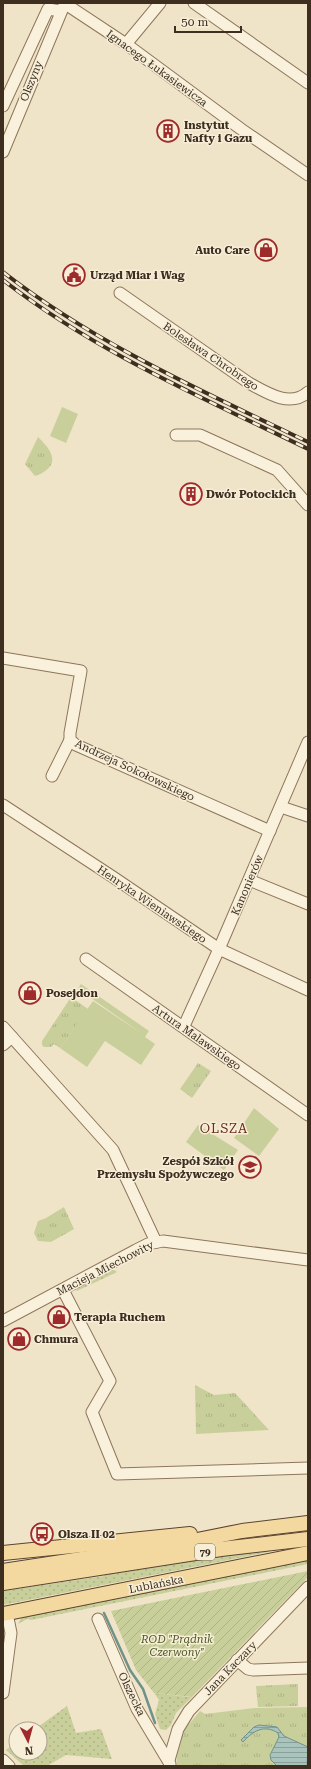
<svg xmlns="http://www.w3.org/2000/svg" width="311" height="1769" font-family="'Roboto Serif',serif">
	<style>
		.grass { fill: url(#grass-dots) }
		.park { fill: url(#park-tufts) }
		.garden { fill: url(#garden-furrows) }
		.pitch { fill: #c9cf9b }
		.water { fill: url(#water-rules); stroke: #6f938a }
		.lines { fill: none; stroke-linecap: round; stroke-linejoin: round }
		.stream { stroke: #6f938a; stroke-width: 2.5 }
		.minor-casing { stroke: #8d765c; stroke-width: 13 }
		.major-casing { stroke: #5b4430; stroke-width: 16 }
		.minor { stroke: #faf1dc; stroke-width: 11 }
		.major { stroke: #f3d9a0; stroke-width: 14 }
		.rail-casing { stroke: #3d2e20; stroke-width: 4 }
		.rail { stroke: #f7eed8; stroke-width: 2.5; stroke-dasharray: 8; stroke-linecap: butt }
		.labels { text-anchor: middle; stroke-width: 3; stroke-linejoin: round; paint-order: stroke }
		.shield { fill: #f7eed8; stroke: #756857; stroke-width: 1 }
		.shield-label { font-size: 10px; font-weight: bold; fill: #3d2e20 }
		.street-label { font-size: 11px; fill: #3d2e20; stroke: #f7eed8 }
		.poi-label { font-size: 11px; font-weight: bold; fill: #3d2e20; stroke: #f7eed8; text-anchor: start }
		.park-label { font-size: 11px; font-style: italic; fill: #4d5a26; stroke: #f7eed8 }
		.quarter-label { font-size: 13px; letter-spacing: 1px; fill: #6b2e1e; stroke: #f7eed8 }
	</style>
	<defs>
		<pattern id="grass-dots" width="8" height="8" patternUnits="userSpaceOnUse"><rect width="8" height="8" fill="#c9cf9b"/><path d="M2 2h.1M6 6h.1" fill="none" stroke="#aeb285" stroke-width="1.8" stroke-linecap="round"/></pattern>
		<pattern id="park-tufts" width="24" height="20" patternUnits="userSpaceOnUse"><rect width="24" height="20" fill="#c9cf9b"/><path d="M3 7l-1-3M5 7V3M7 7l1-3M15 17l-1-3M17 17v-4M19 17l1-3" fill="none" stroke="#aeb285"/></pattern>
		<pattern id="garden-furrows" width="10" height="10" patternUnits="userSpaceOnUse"><rect width="10" height="10" fill="#c9cf9b"/><path d="M-1 1l2-2M0 10L10 0M9 11l2-2" fill="none" stroke="#aeb285"/></pattern>
		<pattern id="water-rules" width="6" height="5" patternUnits="userSpaceOnUse"><rect width="6" height="5" fill="#a9c4bc"/><path d="M0 2.5h6" fill="none" stroke="#8ba098"/></pattern>
	</defs>
	<rect width="100%" height="100%" fill="#f0e4c8"/>
	<g class="grass">
		<polygon points="113,1269 117,1272 77,1291 76,1289"/>
		<polygon points="269,1550 269,1552 3,1605 3,1591 104,1576 103,1573 222,1555"/>
		<polygon points="308,1559 308,1564 31,1620 27,1619 18,1624 21,1618 26,1616"/>
		<polygon points="154,1693 189,1697 192,1697 176,1713 171,1725 166,1730 160,1729 155,1714 159,1700"/>
		<polygon points="67,1706 76,1733 101,1729 112,1759 66,1755 47,1766 24,1766 6,1750 16,1742 16,1753 40,1753 40,1729 35,1729"/>
	</g>
	<g class="park">
		<path d="M 38,437 C 55,453 60,467 35,476 L 25,464 Z"/>
		<polygon points="71,997 88,1009 60,1048 54,1044 51,1047 44,1047 42,1045 42,1041"/>
		<polygon points="198,1063 211,1071 192,1098 180,1089"/>
		<polygon points="64,1207 74,1229 51,1242 38,1241 34,1233 38,1221 46,1218"/>
		<polygon points="195,1385 214,1395 235,1393 269,1430 196,1434"/>
		<polygon points="298,1684 298,1706 258,1707 256,1686"/>
		<polygon points="308,1707 308,1766 177,1766 176,1751 184,1727 189,1724 200,1711 205,1714 254,1708"/>
	</g>
	<polygon class="garden" points="308,1571 308,1577 192,1697 154,1693 136,1670 111,1611"/>
	<g class="pitch">
		<polygon points="62,407 78,414 66,443 50,436"/>
		<polygon points="81,984 149,1031 145,1037 155,1044 141,1065 105,1041 87,1067 60,1048 93,1001 144,1035 78,989"/>
		<polygon points="254,1108 279,1129 259,1156 234,1138"/>
		<polygon points="198,1125 238,1150 224,1170 186,1142"/>
	</g>
	<path class="water" d="M 259,1725 L 277,1727 L 284,1736 L 308,1747 L 307,1766 L 277,1766 L 271,1760 L 270,1755 L 279,1737 L 278,1733 C 264,1724 253,1731 243,1742 L 241,1740 L 254,1727 Z"/>
	<g class="lines">
		<polyline class="stream" points="104,1613 130,1670 143,1689 155,1723"/>
		<g class="minor-casing">
			<g id="minor">
				<polyline points="64,3 126,44 241,129 308,175"/>
				<polyline points="194,3 308,83"/>
				<polyline points="126,44 160,3"/>
				<polyline points="3,106 48,9 61,11"/>
				<polyline points="3,152 65,3"/>
				<path d="M 120,293 L 249,383 C 267,393 290,408 308,392"/>
				<polyline points="176,435 200,435 277,470 308,505"/>
				<polyline points="3,658 81,671 70,733 70,740 76,745 270,831"/>
				<polyline points="52,776 70,740"/>
				<polyline points="3,805 113,877 219,949 308,990"/>
				<polyline points="281,807 308,816"/>
				<polyline points="249,880 308,904"/>
				<polyline points="86,959 308,1115"/>
				<polyline points="184,1026 219,949 308,742"/>
				<polyline points="3,1027 113,1150 156,1242"/>
				<polyline points="3,1045 12,1037"/>
				<polyline points="63,1290 110,1381 92,1412 117,1474 308,1468"/>
				<polyline points="3,1321 136,1250 148,1244 163,1241 308,1260"/>
				<polyline points="98,1619 137,1709 170,1764"/>
				<polyline points="237,1660 248,1669 253,1670 308,1668"/>
				<polyline points="3,1693 11,1633 7,1613"/>
				<polyline points="3,1760 9,1766"/>
				<polyline points="169,1760 178,1729 189,1711 308,1587"/>
			</g>
		</g>
		<g class="major-casing">
			<g id="major">
				<polyline points="3,1553 190,1534"/>
				<polyline points="3,1571 167,1546 242,1531 308,1523"/>
				<polyline points="3,1583 221,1549 308,1539"/>
				<polyline points="3,1614 308,1553"/>
			</g>
		</g>
		<use href="#minor" class="minor"/>
		<use href="#major" class="major"/>
		<g class="rail-casing">
			<g id="rail">
				<path d="M 3,272 C 96,344 202,391 308,442"/>
				<path d="M 3,280 C 96,352 203,398 308,449"/>
			</g>
		</g>
		<use href="#rail" class="rail"/>
	</g>
	<defs>
		<g id="building-ring" transform="scale(1.15)"><circle r="9.5" fill="#f7eed8" stroke="#9e2a2b" stroke-width="1.5"/><path d="M-4-6H4V6H1V3H-1V6H-4ZM-2.5-4.3h1.7v1.8h-1.7ZM.8-4.3h1.7v1.8H.8ZM-2.5-1h1.7V.8h-1.7ZM.8-1h1.7V.8H.8Z" fill="#9e2a2b"/></g>
		<g id="shop-ring" transform="scale(1.15)"><circle r="9.5" fill="#f7eed8" stroke="#9e2a2b" stroke-width="1.5"/><path d="M-5-2.5h2.3a2.7 3.5 0 0 1 5.4 0H5L5.5 6h-11ZM-1.5-2.5h3a1.5 2.3 0 0 0-3 0Z" fill="#9e2a2b"/></g>
		<g id="civic-ring" transform="scale(1.15)"><circle r="9.5" fill="#f7eed8" stroke="#9e2a2b" stroke-width="1.5"/><path d="M-.6-6.5H3V-4.5H.6V-3L4-1V1h2V6H-6V1h2V-1L-.6-3ZM-1.2 2.5V6h2.4V2.5Z" fill="#9e2a2b"/></g>
		<g id="school-ring" transform="scale(1.15)"><circle r="9.5" fill="#f7eed8" stroke="#9e2a2b" stroke-width="1.5"/><path d="M0-5L7-2L0 1L-7-2ZM-4 1L0 2.5L4 1V4Q0 6-4 4Z" fill="#9e2a2b"/></g>
		<g id="bus-ring" transform="scale(1.15)"><circle r="9.5" fill="#f7eed8" stroke="#9e2a2b" stroke-width="1.5"/><path d="M-5-6H5V4H4V6H2V4H-2V6H-4V4H-5ZM-3.5-4V0h7V-4ZM-3.5 1.2v1.5H-2V1.2ZM2 1.2v1.5H3.5V1.2Z" fill="#9e2a2b"/></g>
	</defs>
	<g fill-rule="evenodd">
		<use href="#building-ring" x="168" y="131"/>
		<use href="#shop-ring" x="266" y="250"/>
		<use href="#civic-ring" x="74" y="275"/>
		<use href="#building-ring" x="191" y="494"/>
		<use href="#shop-ring" x="30" y="993"/>
		<use href="#school-ring" x="250" y="1167"/>
		<use href="#shop-ring" x="59" y="1317"/>
		<use href="#shop-ring" x="19" y="1339"/>
		<use href="#bus-ring" x="42" y="1534"/>
	</g>
	<g class="labels">
		<rect class="shield" x="195" y="1544" width="20" height="16" rx="3"/>
		<g class="shield-label">
			<text x="205" y="1556">79</text>
		</g>
		<g class="street-label">
			<text transform="translate(157 68) rotate(36)" y="4">Ignacego Łukasiewicza</text>
			<text transform="translate(31 81) rotate(-68)" y="4">Olszyny</text>
			<text transform="translate(211 356) rotate(34)" y="4">Bolesława Chrobrego</text>
			<text transform="translate(135 770) rotate(25)" y="4">Andrzeja Sokołowskiego</text>
			<text transform="translate(247 885) rotate(-67)" y="4">Kanonierów</text>
			<text transform="translate(152 904) rotate(34)" y="4">Henryka Wieniawskiego</text>
			<text transform="translate(197 1037) rotate(35)" y="4">Artura Malawskiego</text>
			<text transform="translate(105 1268) rotate(-27)" y="4">Macieja Miechowity</text>
			<text transform="translate(156 1584) rotate(-11)" y="4">Lublańska</text>
			<text transform="translate(230 1668) rotate(-46)" y="4">Jana Kaczary</text>
			<text transform="translate(132 1694) rotate(64)" y="4">Olszecka</text>
		</g>
		<g class="poi-label">
			<text x="184" y="129">Instytut<tspan x="184" dy="13">Nafty i Gazu</tspan></text>
			<text x="250" y="254" text-anchor="end">Auto Care</text>
			<text x="90" y="279">Urząd Miar i Wag</text>
			<text x="206" y="498">Dwór Potockich</text>
			<text x="46" y="997">Posejdon</text>
			<text x="234" y="1165" text-anchor="end">Zespół Szkół<tspan x="234" dy="13">Przemysłu Spożywczego</tspan></text>
			<text x="74" y="1321">Terapia Ruchem</text>
			<text x="34" y="1343">Chmura</text>
			<text x="58" y="1538">Olsza II 02</text>
		</g>
		<g class="park-label">
			<text x="177" y="1643">ROD "Prądnik<tspan x="177" dy="13">Czerwony"</tspan></text>
		</g>
		<g class="quarter-label">
			<text x="224" y="1133">OLSZA</text>
		</g>
	</g>
	<rect width="311" height="1769" fill="none" stroke="#3d2e20" stroke-width="8"/>
	<g transform="translate(28 1741) rotate(174)"><circle r="19" fill="#f7eed8" stroke="#ada18e"/>
	<path d="M0-3L7 15L0 10L-7 15Z" fill="#9e2a2b"/>
	<text y="-6" font-size="11" font-weight="bold" text-anchor="middle" fill="#3d2e20">N</text>
	</g>
	<path d="M175 26v6h66v-6" fill="none" stroke="#3d2e20" stroke-width="2"/>
	<text x="181" y="26" font-size="12" fill="#3d2e20" stroke="#f7eed8" stroke-width="3" paint-order="stroke">50 m</text>
</svg>
